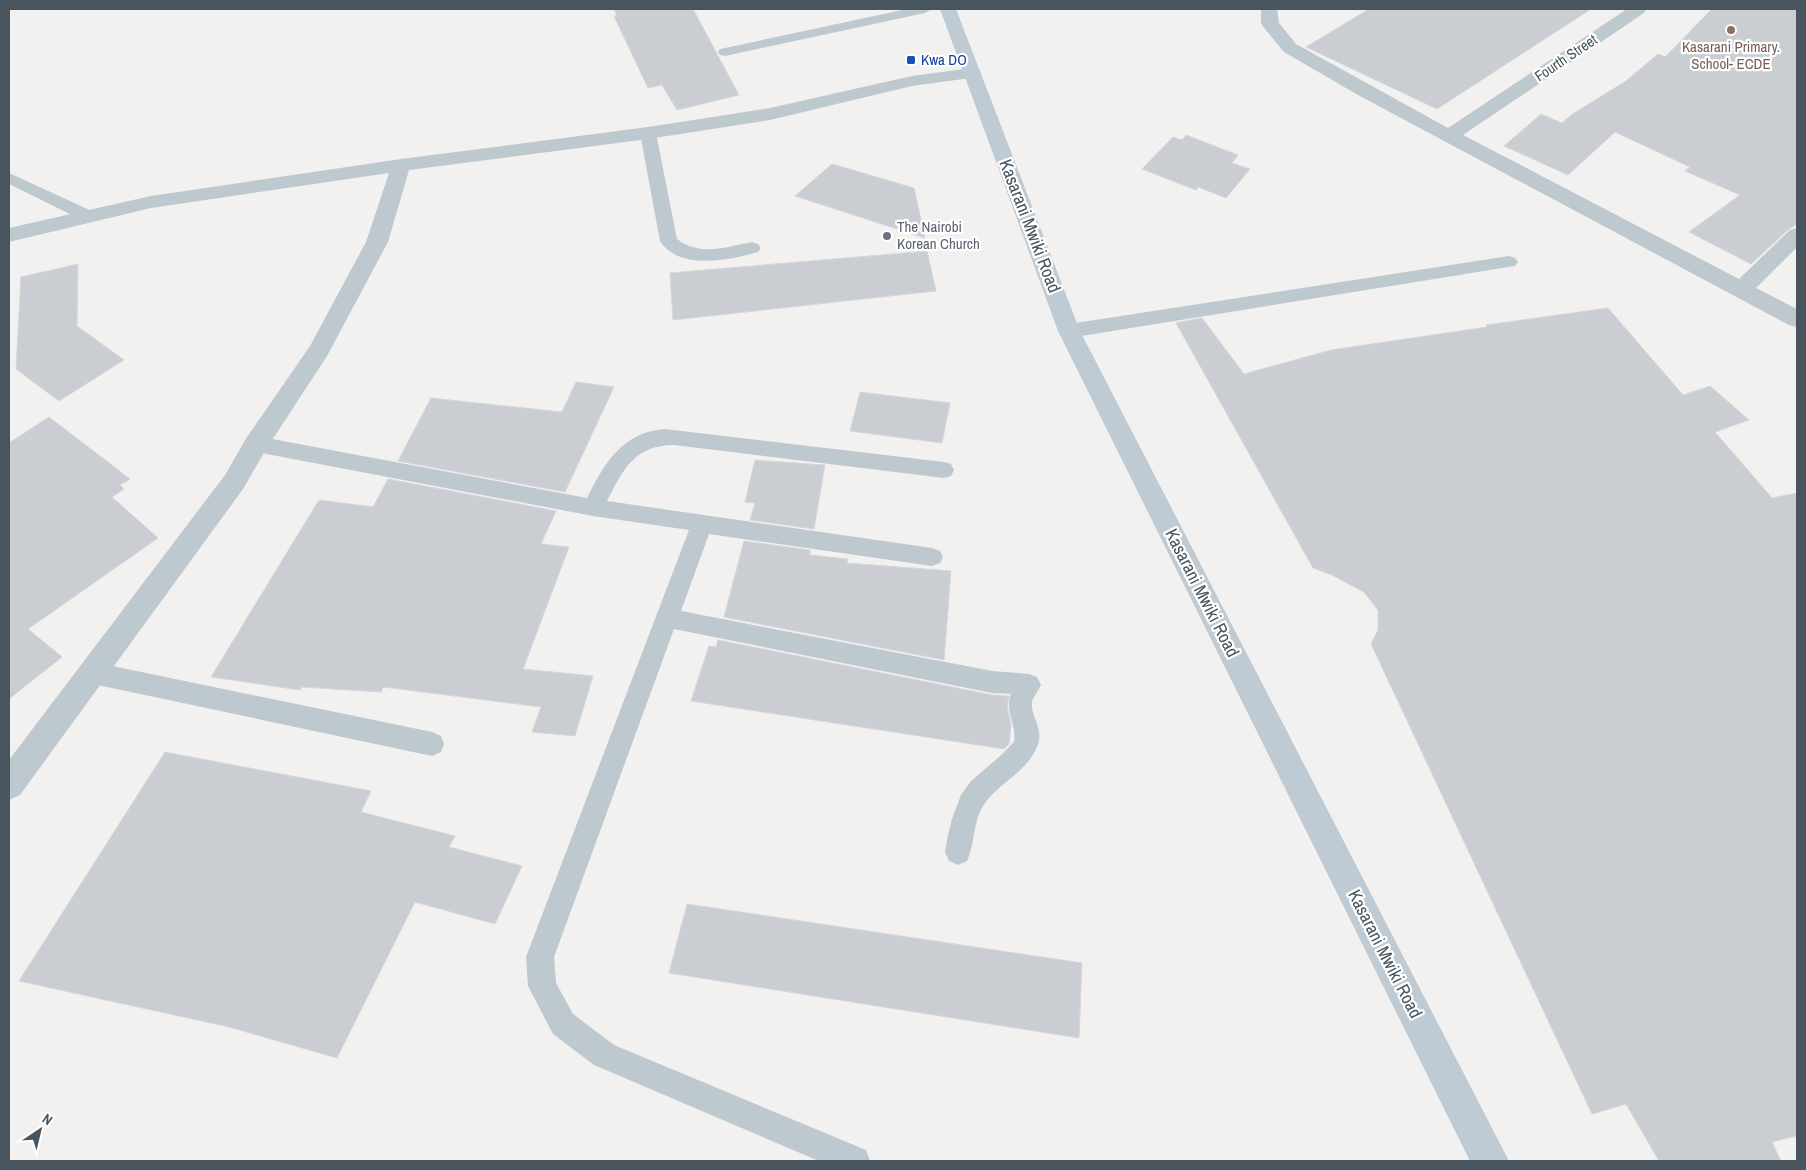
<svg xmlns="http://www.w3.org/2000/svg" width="1806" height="1170" font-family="'Archivo Narrow',sans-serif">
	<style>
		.building { fill: #caced3; stroke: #d4d7dc }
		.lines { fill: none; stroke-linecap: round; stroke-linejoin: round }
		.lane { fill: #bec8cf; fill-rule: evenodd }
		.street { fill: #bec8cf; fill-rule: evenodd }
		.secondary { fill: #becad4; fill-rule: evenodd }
		.education-dot { fill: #8d6e63; stroke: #fff; stroke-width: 2 }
		.transit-dot { fill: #1a4fb4; stroke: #fff; stroke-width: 2 }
		.worship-dot { fill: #6b7280; stroke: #fff; stroke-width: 2 }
		.labels { text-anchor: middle; stroke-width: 4.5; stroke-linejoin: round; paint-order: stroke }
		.far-education-label { font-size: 15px; fill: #785e54; stroke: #fff }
		.far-street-label { font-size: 15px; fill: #48555e; stroke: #fff }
		.far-transit-label { font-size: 15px; fill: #164399; stroke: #fff; text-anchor: start }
		.far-worship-label { font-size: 15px; fill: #5b616d; stroke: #fff; text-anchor: start }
		.street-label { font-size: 18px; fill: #48555e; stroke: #fff }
	</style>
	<rect width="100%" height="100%" fill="#f3f0f0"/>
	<g class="building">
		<polygon points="614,9 693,9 739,95 677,110 662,85 648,88 614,16 617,16"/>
		<polygon points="1369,9 1591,9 1437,109 1306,47"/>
		<polygon points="1712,9 1797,9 1797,224 1789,229 1751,264 1689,232 1740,195 1685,171 1690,167 1615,132 1568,175 1504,146 1541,114 1562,123 1571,115 1626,81 1658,54 1665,57"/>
		<polygon points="1186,135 1238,155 1232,163 1250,169 1226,198 1198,187 1196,190 1142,169 1173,137 1182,140"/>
		<polygon points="832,164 914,188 925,238 795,196"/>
		<polygon points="927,251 936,291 673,320 670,273"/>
		<polygon points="78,264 77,326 124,360 59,401 16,369 21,277"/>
		<polygon points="1608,308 1683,395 1710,386 1749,420 1715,432 1772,498 1797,493 1797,1136 1772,1142 1781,1161 1659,1161 1626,1104 1592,1114 1371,644 1378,630 1378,610 1364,592 1332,575 1313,568 1176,323 1202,318 1244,374 1331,350 1487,327 1486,325"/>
		<polygon points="576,382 614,387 565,492 398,461 431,398 562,412"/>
		<polygon points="860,392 950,403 942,443 850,431"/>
		<polygon points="49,417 130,479 120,485 124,489 112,497 158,538 28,629 62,657 9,699 9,443"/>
		<polygon points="755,460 825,465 814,529 750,520 755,503 745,502"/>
		<polygon points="388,479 556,511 541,544 569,547 523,669 593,676 575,736 532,732 541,707 383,687 381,692 302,687 300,690 211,677 319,500 373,507"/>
		<polygon points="744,541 810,550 810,555 848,559 847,563 951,571 944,660 724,617"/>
		<polygon points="718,640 992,695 1009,696 1007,706 1011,725 1009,744 1004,749 691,701 709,646 716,647"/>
		<polygon points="165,752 371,791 361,812 455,836 449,847 522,866 495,924 415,902 337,1058 229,1027 19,981"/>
		<polygon points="687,904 1082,963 1079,1038 669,973"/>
	</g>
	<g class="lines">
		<g class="lane">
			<polygon points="907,9 932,9 925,13 725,56 720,55 718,52 720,49 725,48"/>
			<path d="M 648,128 L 654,130 L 656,133 L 677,239 C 701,257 725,247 752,242 L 758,244 L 761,248 L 758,252 C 730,260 679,271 660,241 L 640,133 L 642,130 Z"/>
			<polygon points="9,173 96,213 99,217 96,221 90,222 84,221 9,184"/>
			<polygon points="1509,256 1515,258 1518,262 1515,266 1069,338 1062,336 1060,331 1062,326 1069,324"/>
			<path d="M 665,429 L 944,462 L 951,464 L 954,470 L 951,476 L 944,478 L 674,445 C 634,445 623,470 607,501 L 932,548 L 940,551 L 943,557 L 940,563 L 932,566 L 709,534 L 681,611 L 992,671 L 1029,674 L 1037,677 L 1041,685 C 1039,690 1033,697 1032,702 C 1030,716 1045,729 1037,747 C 1026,773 998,783 983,806 C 973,822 975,844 967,861 L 958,865 L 949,861 L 945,852 L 948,835 L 952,819 L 961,795 L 971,781 L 999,757 L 1014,742 C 1017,725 1004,710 1011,694 L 992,693 L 674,629 L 554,957 L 556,983 L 573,1014 L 614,1045 L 866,1150 L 870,1161 L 819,1161 L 594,1065 L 553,1034 L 528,986 L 526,957 L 689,530 L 593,516 L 256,452 L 249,449 L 246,444 L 249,439 L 256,436 L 587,498 C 604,464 622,432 665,429 Z"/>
			<polygon points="93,662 432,732 441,736 444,744 441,752 432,756 93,684 85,680 81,673 85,666"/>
		</g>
		<g class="street">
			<polygon points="1261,9 1277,9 1279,23 1296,44 1448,128 1627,9 1646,9 1644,13 1463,135 1739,279 1790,230 1797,228 1797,247 1756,288 1797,309 1797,327 1789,325 1358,95 1284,52 1261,24"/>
			<polygon points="972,68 978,69 981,73 978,77 912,86 770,120 648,139 409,170 388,242 327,356 265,451 243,489 20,795 9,800 9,760 225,475 247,437 310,346 366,242 389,173 151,208 9,242 9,228 151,196 401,159 648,127 770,108 912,76"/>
		</g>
		<polygon class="secondary" points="940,9 956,9 1080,331 1509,1161 1470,1161 1058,331"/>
	</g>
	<circle class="education-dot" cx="1731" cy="30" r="5"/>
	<rect class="transit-dot" x="906" y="55" width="10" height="10" rx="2.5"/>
	<circle class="worship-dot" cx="887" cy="236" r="5"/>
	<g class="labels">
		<g class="far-education-label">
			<text x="1731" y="52">Kasarani Primary.<tspan x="1731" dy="17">School- ECDE</tspan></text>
		</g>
		<g class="far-street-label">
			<text transform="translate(1566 58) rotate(-34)" y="5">Fourth Street</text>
		</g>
		<g class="far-transit-label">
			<text x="921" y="65">Kwa DO</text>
		</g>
		<g class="far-worship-label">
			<text x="897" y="232">The Nairobi<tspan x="897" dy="17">Korean Church</tspan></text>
		</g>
		<g class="street-label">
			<text transform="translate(1030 226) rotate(69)" y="6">Kasarani Mwiki Road</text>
			<text transform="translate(1202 593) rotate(63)" y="6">Kasarani Mwiki Road</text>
			<text transform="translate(1385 954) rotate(63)" y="6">Kasarani Mwiki Road</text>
		</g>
	</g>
	<rect width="1806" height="1170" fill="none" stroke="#48555e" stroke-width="20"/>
	<g transform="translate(40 1130) rotate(35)" stroke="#ffffff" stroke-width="4" paint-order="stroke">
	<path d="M0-4L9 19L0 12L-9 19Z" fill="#48555e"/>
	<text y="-8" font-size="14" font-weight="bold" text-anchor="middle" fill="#48555e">N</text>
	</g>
</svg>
